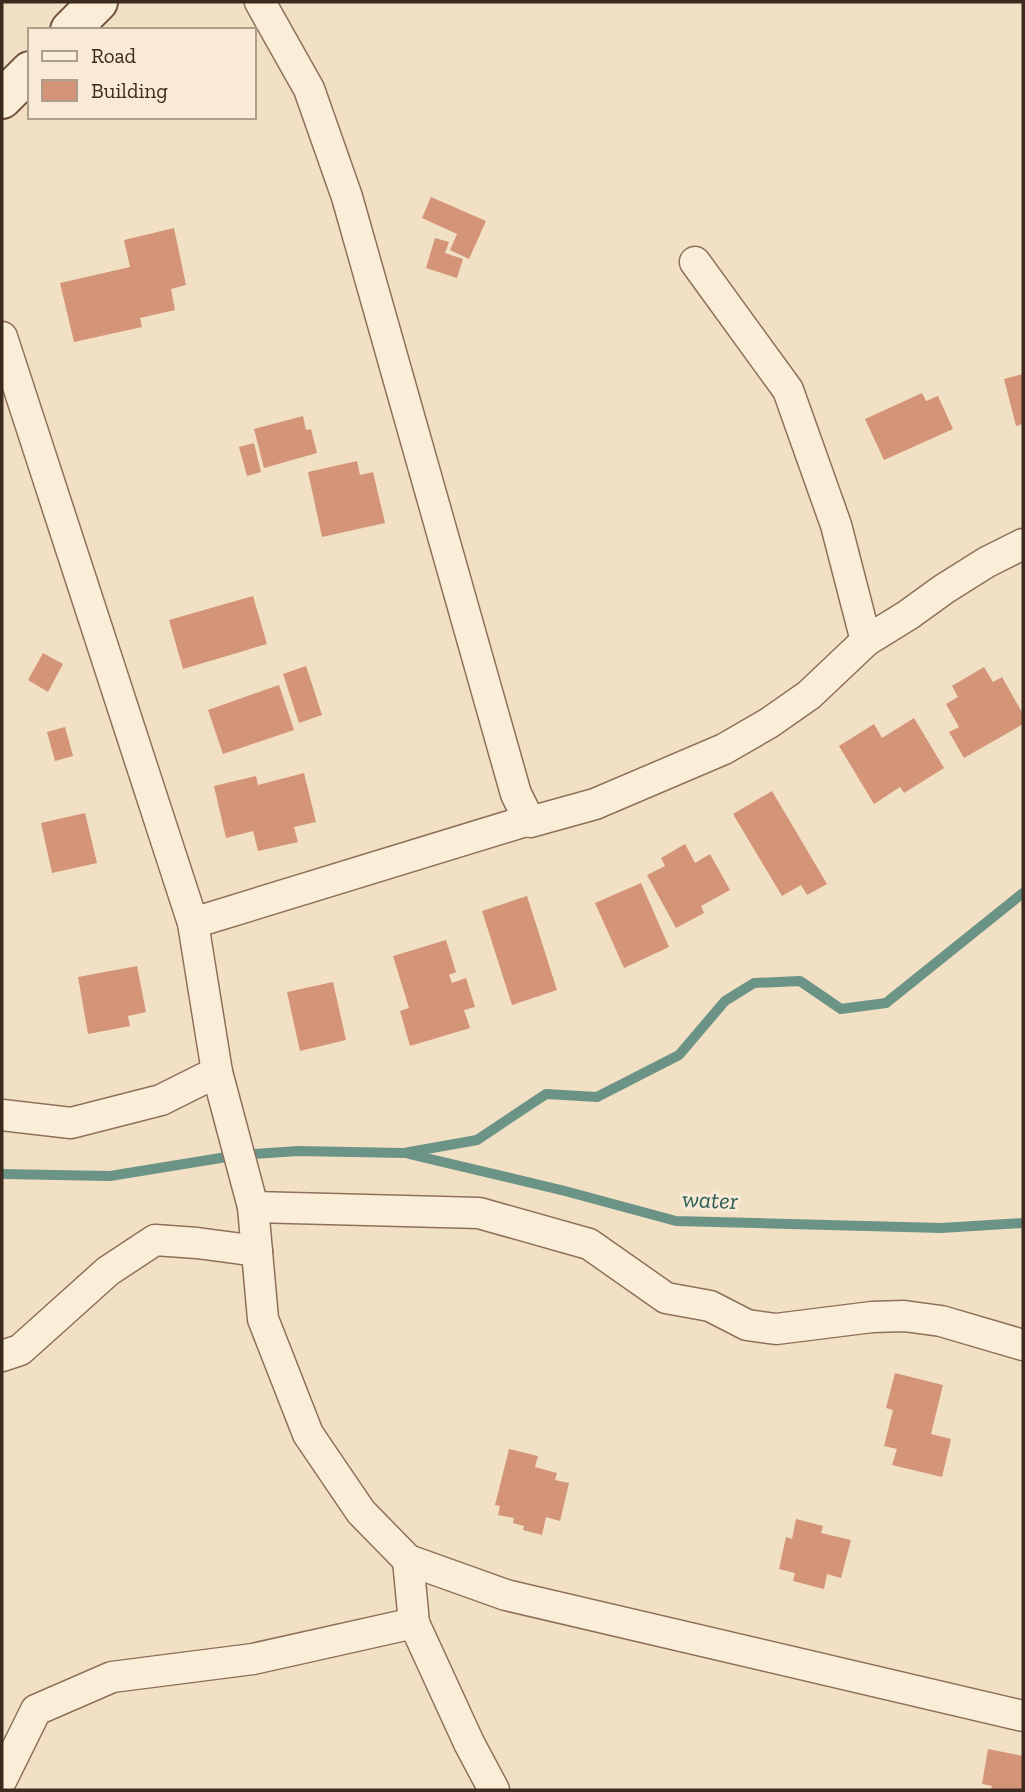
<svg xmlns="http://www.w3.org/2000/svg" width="1025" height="1792" font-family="'Zilla Slab',serif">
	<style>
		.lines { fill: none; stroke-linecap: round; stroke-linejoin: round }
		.stream { stroke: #6c9486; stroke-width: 10 }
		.building { fill: #d39478 }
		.minor-casing { stroke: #8e7059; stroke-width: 33 }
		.secondary-casing { stroke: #70513c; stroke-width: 42 }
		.minor { stroke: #fbeed9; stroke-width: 30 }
		.secondary { stroke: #fbeed9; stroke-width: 38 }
		.labels { text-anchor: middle; stroke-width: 6; stroke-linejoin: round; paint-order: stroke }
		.water-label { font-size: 24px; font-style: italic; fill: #2c5e56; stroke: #f8ead5 }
	</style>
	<rect width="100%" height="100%" fill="#f2e0c5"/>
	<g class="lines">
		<g class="stream">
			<polyline points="409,1154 565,1191 676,1221 941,1228 1023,1223"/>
			<polyline points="2,1174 110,1176 239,1155 298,1151 404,1153 477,1140 546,1094 597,1097 679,1055 725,1001 754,983 800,981 841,1009 886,1003 1023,893"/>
		</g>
	</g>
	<g class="building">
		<polygon points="431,197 486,221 469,259 450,250 457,234 422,218"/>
		<polygon points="174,228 186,285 171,289 175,310 140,318 142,327 74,342 60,283 130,267 124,240"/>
		<polygon points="435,238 449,242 445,253 463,259 457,278 426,268"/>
		<polygon points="1023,374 1023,424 1016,426 1004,379"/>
		<polygon points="922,393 926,401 938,396 953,429 884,460 865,419"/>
		<polygon points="303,416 306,430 311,429 317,453 264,468 254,429"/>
		<polygon points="254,443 261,472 247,476 239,447"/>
		<polygon points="357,461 360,475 373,472 385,523 322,537 308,472"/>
		<polygon points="253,596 267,644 183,669 169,620"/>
		<polygon points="43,653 63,664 48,692 28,680"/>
		<polygon points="306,666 322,715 299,723 283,674"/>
		<polygon points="984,667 993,682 1002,677 1023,714 1023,724 964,758 949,732 959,727 946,704 958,697 952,686"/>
		<polygon points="279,685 294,730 223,754 208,710"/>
		<polygon points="914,718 944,768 904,793 900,787 874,804 839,746 874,724 882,738"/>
		<polygon points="65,727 73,756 55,761 47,732"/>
		<polygon points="304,773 316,822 294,827 298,842 258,851 253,831 226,838 214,786 256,776 258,785"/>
		<polygon points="772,791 827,884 807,895 801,885 782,896 733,814"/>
		<polygon points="85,813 97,863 52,873 41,823"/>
		<polygon points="685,844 695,863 710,854 730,890 701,906 704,913 676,928 647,875 665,866 661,858"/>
		<polygon points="641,883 669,947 624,968 595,903"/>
		<polygon points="527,896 557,990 512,1005 482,911"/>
		<polygon points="446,940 456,972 449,975 452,983 466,978 475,1007 464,1010 470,1028 410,1046 400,1011 409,1008 393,956"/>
		<polygon points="137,966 146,1012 128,1016 130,1026 88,1034 78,977"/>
		<polygon points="333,982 346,1040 300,1051 287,992"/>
		<polygon points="895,1373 943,1385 931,1434 951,1439 942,1477 892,1465 897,1449 884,1446 893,1410 886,1408"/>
		<polygon points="509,1449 538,1456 535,1467 557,1473 555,1480 569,1483 560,1521 546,1517 542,1535 523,1530 524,1526 513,1523 514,1518 498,1515 500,1506 495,1505"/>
		<polygon points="796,1519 823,1526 821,1533 851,1540 841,1578 827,1574 824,1589 793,1581 795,1573 779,1569 786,1537 792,1539"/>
		<polygon points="988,1749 1023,1756 1023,1790 991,1790 992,1786 982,1784"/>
	</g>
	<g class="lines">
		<g class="minor-casing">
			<g id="minor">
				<polyline points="260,2 309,89 347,197 516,794 529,820"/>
				<polyline points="695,262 788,390 836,525 866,641"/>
				<polyline points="2,337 193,923 217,1072 253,1207 263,1319 308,1434 361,1512 408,1560 506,1595 1023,1716"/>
				<polyline points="193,923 529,820 530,822 595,804 724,749 769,723 809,695 866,641 908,615 944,589 987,562 1023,544"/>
				<polyline points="2,1115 71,1123 161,1100 217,1072"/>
				<polyline points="253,1207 479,1213 589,1244 666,1298 710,1306 747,1325 776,1329 872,1317 904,1316 941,1321 1023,1345"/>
				<polyline points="2,1356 20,1350 108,1271 155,1240 197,1243 257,1251"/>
				<polyline points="408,1560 414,1623 469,1743 494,1790"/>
				<polyline points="2,1779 36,1710 112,1677 253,1659 414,1623"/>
			</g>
		</g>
		<g class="secondary-casing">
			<g id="secondary">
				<polyline points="70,30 98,2"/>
				<polyline points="2,99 30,71"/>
			</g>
		</g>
		<use href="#minor" class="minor"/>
		<use href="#secondary" class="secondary"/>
	</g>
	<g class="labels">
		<g class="water-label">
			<text transform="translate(710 1200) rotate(2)" y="8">water</text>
		</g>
	</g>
	<rect width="1025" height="1792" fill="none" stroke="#3d2a1e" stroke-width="7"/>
	<rect x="28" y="28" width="228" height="91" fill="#f8ead5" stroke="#ad9d8c" stroke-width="2"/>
	<rect x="42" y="51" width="35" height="10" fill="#fbeed9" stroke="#ad9d8c" stroke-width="2"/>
	<text x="91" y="63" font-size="21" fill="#3d2a1e">Road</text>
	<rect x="42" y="80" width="35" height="21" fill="#d39478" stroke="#ad9d8c" stroke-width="2"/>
	<text x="91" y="98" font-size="21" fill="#3d2a1e">Building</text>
</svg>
